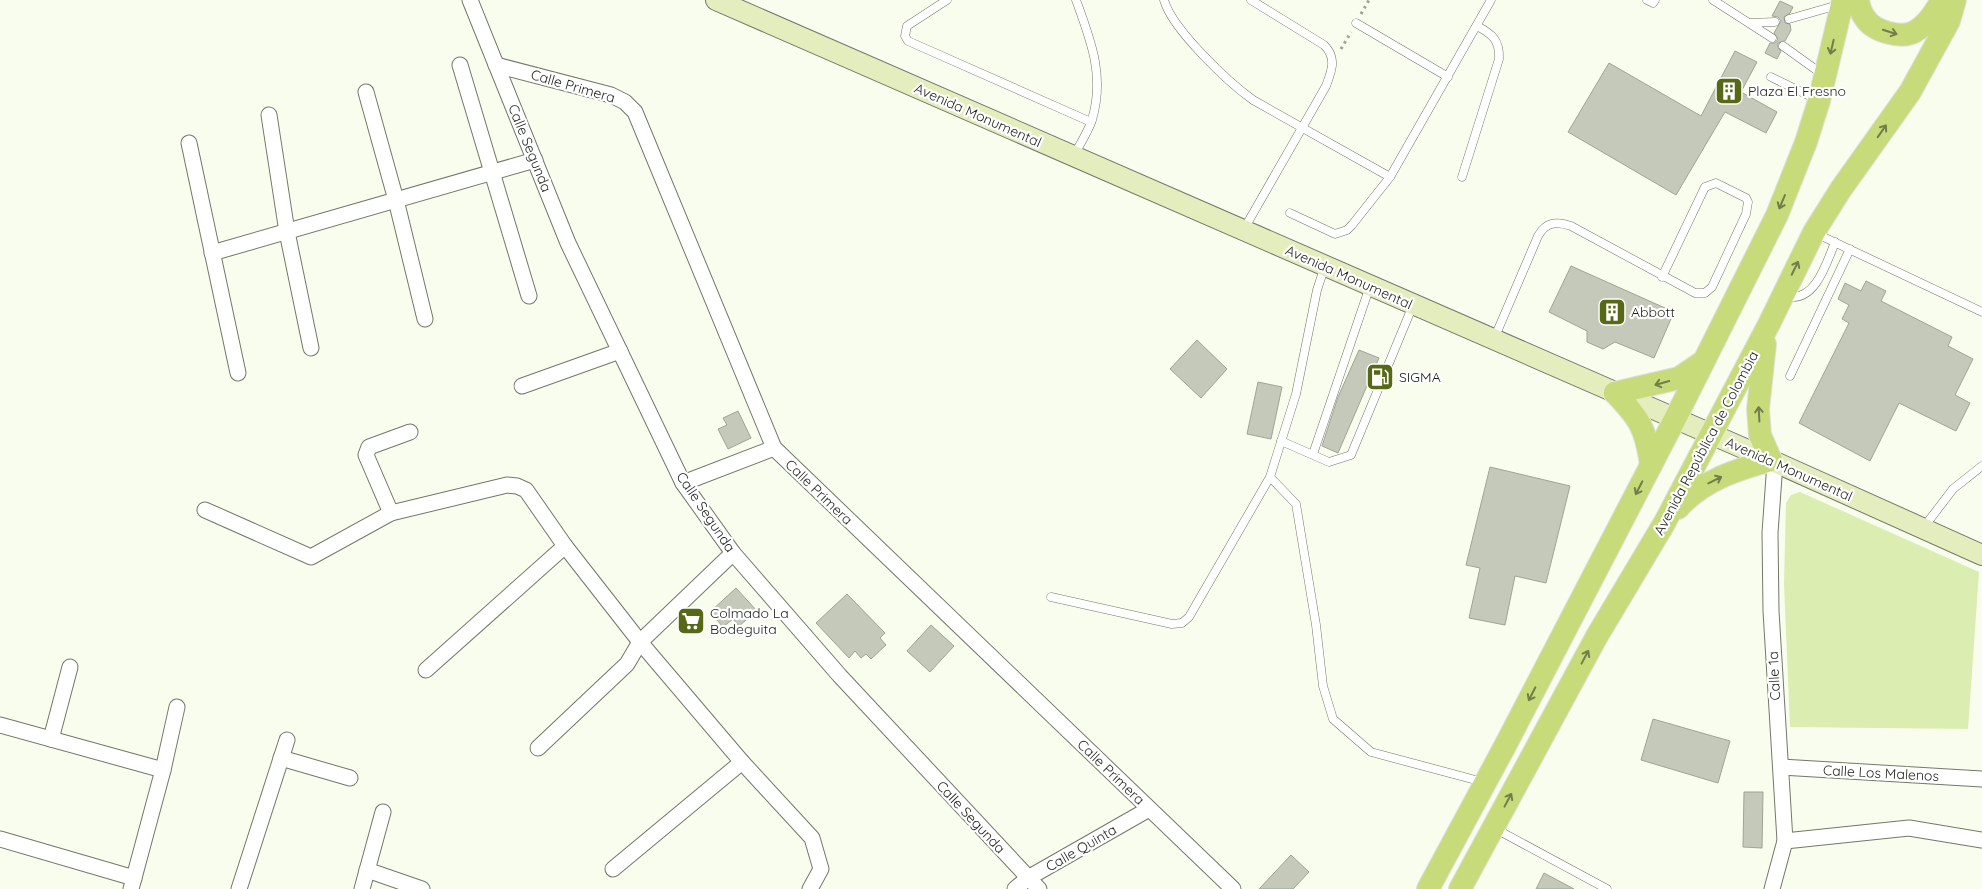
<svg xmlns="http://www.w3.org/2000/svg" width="1982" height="889" font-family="Quicksand,sans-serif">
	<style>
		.green { fill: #dcedb2 }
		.building { fill: #c4c9ba; stroke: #9fa496 }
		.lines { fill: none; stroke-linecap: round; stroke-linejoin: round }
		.lane-casing { stroke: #73786a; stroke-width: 9 }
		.street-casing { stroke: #73786a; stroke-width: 17 }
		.secondary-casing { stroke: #73786a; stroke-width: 22 }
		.primary-casing { stroke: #dfe0df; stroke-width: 24 }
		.path { stroke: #9fa397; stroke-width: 3; stroke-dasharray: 2.5 4; stroke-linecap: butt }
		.lane { stroke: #fff; stroke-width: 8 }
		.street { stroke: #fff; stroke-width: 15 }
		.secondary { stroke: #e3edbd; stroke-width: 20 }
		.primary { stroke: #c7db7b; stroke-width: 22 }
		.oneway { stroke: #727d4a }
		.labels { text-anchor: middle; stroke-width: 4.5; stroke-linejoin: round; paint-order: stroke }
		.street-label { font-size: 14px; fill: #1d1f19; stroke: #fff }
		.poi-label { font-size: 14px; fill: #1d1f19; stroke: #fff; text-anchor: start }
	</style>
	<rect width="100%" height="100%" fill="#f8fded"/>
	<polygon class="green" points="1800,492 1979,572 1968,729 1790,727 1784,584 1786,503 1791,495"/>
	<g class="building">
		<polygon points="1780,1 1793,7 1790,13 1784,17 1785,23 1790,24 1791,30 1785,41 1778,43 1778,48 1781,51 1777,59 1765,53 1770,43 1775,43 1778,39 1774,33 1781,21 1778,17 1772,16"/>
		<polygon points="1735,51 1757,62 1741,92 1777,112 1766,133 1725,112 1676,195 1568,132 1609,63 1701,116"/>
		<polygon points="1571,266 1674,312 1654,358 1615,342 1603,349 1587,342 1587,331 1549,312"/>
		<polygon points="1866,281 1886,291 1881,301 1952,337 1948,346 1973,359 1955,395 1970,403 1956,431 1899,403 1870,461 1799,423 1849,323 1842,319 1849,305 1838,299 1845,283 1861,291"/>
		<polygon points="1197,340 1227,369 1201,398 1170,369"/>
		<polygon points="1359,350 1379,358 1338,453 1322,446 1338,397"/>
		<polygon points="1258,382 1282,387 1271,439 1247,434"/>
		<polygon points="738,411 751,438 728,449 718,429 727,425 723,418"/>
		<polygon points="1490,467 1570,486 1546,583 1515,576 1505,625 1469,618 1480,568 1466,565"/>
		<polygon points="736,588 757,611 739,626 733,619 723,627 710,612"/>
		<polygon points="847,594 885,633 880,638 886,645 871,659 866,654 861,658 855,651 849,658 816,623"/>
		<polygon points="691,609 703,621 690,633 679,620"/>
		<polygon points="931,625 954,646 930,672 907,651"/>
		<polygon points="1653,719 1730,741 1718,783 1641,760"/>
		<polygon points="1744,792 1763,792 1762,848 1743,847"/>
		<polygon points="1291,855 1309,872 1293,889 1259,889"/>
		<polygon points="1544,873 1574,889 1536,889"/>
	</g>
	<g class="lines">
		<g class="lane-casing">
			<g id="lane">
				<polyline points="947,0 907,26 905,36 908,41 1091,122"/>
				<path d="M 1164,0 C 1172,29 1228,82 1253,100 L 1390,177"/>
				<polyline points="1647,0 1653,3 1655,0"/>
				<polyline points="1713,0 1772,38"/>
				<polyline points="1789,19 1838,5"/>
				<polyline points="1356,23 1448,77"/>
				<polyline points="1750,23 1775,22"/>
				<polyline points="1783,46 1822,74"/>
				<polyline points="1771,77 1818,100"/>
				<path d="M 1074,155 C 1080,144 1088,132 1092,120 C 1105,76 1091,41 1076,0"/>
				<path d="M 1462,177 L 1499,59 C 1500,40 1492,34 1477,26"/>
				<polyline points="1290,213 1335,234 1347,230 1352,225 1390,177 1491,0"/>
				<path d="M 1244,229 L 1326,86 C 1332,70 1337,58 1324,45 L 1251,0"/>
				<polyline points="1815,233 1982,312"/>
				<polyline points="1325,266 1317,290 1296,394 1270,477 1296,504 1316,625 1323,686 1333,719 1371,752 1483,782"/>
				<path d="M 1786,296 C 1815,304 1827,262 1835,242"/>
				<path d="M 1494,339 L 1538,236 C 1546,222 1556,221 1571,226 L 1695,293 L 1705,293 L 1712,287 L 1746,214 L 1748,202 L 1746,198 L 1716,183 L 1705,187 L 1662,277"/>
				<polyline points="1790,376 1850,249"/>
				<polyline points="1281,441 1329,462 1351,455 1413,305"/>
				<polyline points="1313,454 1370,286"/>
				<polyline points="1924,527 1953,489 1982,466"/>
				<polyline points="1051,597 1172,624 1182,623 1189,617 1270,477"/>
				<polyline points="1494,828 1607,889"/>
			</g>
		</g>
		<g class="street-casing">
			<g id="street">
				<polyline points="470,0 568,243 683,483 733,553 840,676 1039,889"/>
				<polyline points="460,65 529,296"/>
				<polyline points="496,65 611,95 625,102 635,112 774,448 1233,889"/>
				<polyline points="366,92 396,200 425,319"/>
				<polyline points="269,115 287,232 311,348"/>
				<polyline points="189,143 238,373"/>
				<polyline points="212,253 535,160"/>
				<polyline points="522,386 620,351"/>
				<polyline points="683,483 774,448"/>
				<polyline points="205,510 311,557 391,513 507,485 517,486 526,490 565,546 640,642 742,762 812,838 821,869 810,889"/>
				<polyline points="391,513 366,455 369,447 410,432"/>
				<polyline points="426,670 565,546"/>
				<polyline points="0,725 163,770"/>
				<polyline points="51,739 70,667"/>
				<polyline points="538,748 627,664 640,642 733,553"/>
				<polyline points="281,758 350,778"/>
				<polyline points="1781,767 1982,779"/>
				<polyline points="0,839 134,878"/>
				<polyline points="1785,841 1909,828 1982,840"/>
				<polyline points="613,869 742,762"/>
				<polyline points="367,870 422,889"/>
				<polyline points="131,889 163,770 177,707"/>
				<polyline points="239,889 287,740"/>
				<polyline points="362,889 383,812"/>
				<polyline points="1015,889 1028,878 1149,809"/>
				<polyline points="1772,889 1785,841 1771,611 1770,533 1775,462"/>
			</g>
		</g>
		<g class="secondary-casing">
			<polyline id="secondary" points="716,0 1775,462 1982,555"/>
		</g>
		<g class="primary-casing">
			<g id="primary">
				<path d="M 1858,0 C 1859,6 1861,13 1865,18 C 1873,31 1900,39 1914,32 C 1927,25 1935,12 1942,0"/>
				<polyline points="1615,393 1679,378 1704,361"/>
				<path d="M 1615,393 C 1640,419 1646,429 1651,465"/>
				<path d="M 1678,508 C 1703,480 1736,470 1771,460 L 1760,435 L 1758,409 L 1765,344"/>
				<polyline points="1428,889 1505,746 1675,419 1777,215 1806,142 1819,101 1843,0"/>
				<polyline points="1460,889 1597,636 1665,522 1769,324 1814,232 1841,189 1910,92 1949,21 1955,0"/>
			</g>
		</g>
		<g class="path">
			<polyline points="1361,14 1369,0"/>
			<polyline points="1341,49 1351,32"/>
		</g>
		<use href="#lane" class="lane"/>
		<use href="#street" class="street"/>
		<use href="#secondary" class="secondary"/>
		<use href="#primary" class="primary"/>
	</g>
	<defs><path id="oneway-shaft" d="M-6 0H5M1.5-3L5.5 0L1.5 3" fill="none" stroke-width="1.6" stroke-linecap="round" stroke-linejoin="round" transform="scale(1.25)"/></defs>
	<g class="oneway">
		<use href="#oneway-shaft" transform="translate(1890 32) rotate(18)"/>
		<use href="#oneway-shaft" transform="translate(1832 47) rotate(103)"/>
		<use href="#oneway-shaft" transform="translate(1882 131) rotate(-55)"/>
		<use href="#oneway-shaft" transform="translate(1782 202) rotate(113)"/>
		<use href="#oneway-shaft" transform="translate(1795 268) rotate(-64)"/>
		<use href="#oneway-shaft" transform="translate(1662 383) rotate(164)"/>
		<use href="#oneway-shaft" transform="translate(1759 414) rotate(-93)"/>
		<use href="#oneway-shaft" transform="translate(1715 480) rotate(-26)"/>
		<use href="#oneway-shaft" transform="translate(1639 488) rotate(117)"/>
		<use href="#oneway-shaft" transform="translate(1585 657) rotate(-62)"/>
		<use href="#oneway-shaft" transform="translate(1532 694) rotate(117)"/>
		<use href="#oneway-shaft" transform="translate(1508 800) rotate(-62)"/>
	</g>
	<defs>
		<g id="building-square" transform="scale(1.4375)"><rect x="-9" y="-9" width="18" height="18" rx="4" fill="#576915" stroke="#fff"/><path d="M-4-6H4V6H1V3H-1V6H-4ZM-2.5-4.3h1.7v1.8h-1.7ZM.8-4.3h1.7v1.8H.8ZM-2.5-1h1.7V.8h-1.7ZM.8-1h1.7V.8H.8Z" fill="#fff"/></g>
		<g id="fuel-square" transform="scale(1.4375)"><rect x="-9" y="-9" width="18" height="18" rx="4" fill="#576915" stroke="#fff"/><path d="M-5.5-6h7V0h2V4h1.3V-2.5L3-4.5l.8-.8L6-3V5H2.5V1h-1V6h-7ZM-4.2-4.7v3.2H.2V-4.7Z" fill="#fff"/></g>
		<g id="supermarket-square" transform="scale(1.4375)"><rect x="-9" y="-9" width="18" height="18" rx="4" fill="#576915" stroke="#fff"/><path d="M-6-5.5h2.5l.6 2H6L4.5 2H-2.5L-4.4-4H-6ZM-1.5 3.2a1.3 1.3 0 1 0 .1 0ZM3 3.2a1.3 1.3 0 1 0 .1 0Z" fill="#fff"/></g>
	</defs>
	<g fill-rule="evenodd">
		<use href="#building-square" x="1729" y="91"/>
		<use href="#building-square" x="1612" y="312"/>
		<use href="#fuel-square" x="1380" y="377"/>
		<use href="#supermarket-square" x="691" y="621"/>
	</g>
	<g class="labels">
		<g class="street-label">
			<text transform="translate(573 86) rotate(16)" y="5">Calle Primera</text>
			<text transform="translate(978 115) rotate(24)" y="5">Avenida Monumental</text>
			<text transform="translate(530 148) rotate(68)" y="5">Calle Segunda</text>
			<text transform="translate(1349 277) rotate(24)" y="5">Avenida Monumental</text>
			<text transform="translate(1706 443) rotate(-62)" y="5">Avenida República de Colombia</text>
			<text transform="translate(1789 469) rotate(24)" y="5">Avenida Monumental</text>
			<text transform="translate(819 492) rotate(44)" y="5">Calle Primera</text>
			<text transform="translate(706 512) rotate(56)" y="5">Calle Segunda</text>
			<text transform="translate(1774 676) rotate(-93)" y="5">Calle 1a</text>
			<text transform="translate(1111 772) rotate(44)" y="5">Calle Primera</text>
			<text transform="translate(1881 773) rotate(3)" y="5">Calle Los Malenos</text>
			<text transform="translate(971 817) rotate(47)" y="5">Calle Segunda</text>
			<text transform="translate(1081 848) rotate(-30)" y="5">Calle Quinta</text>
		</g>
		<g class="poi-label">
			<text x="1748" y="96">Plaza El Fresno</text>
			<text x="1631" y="317">Abbott</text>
			<text x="1399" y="382">SIGMA</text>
			<text x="710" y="618">Colmado La<tspan x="710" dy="16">Bodeguita</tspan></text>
		</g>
	</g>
</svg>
